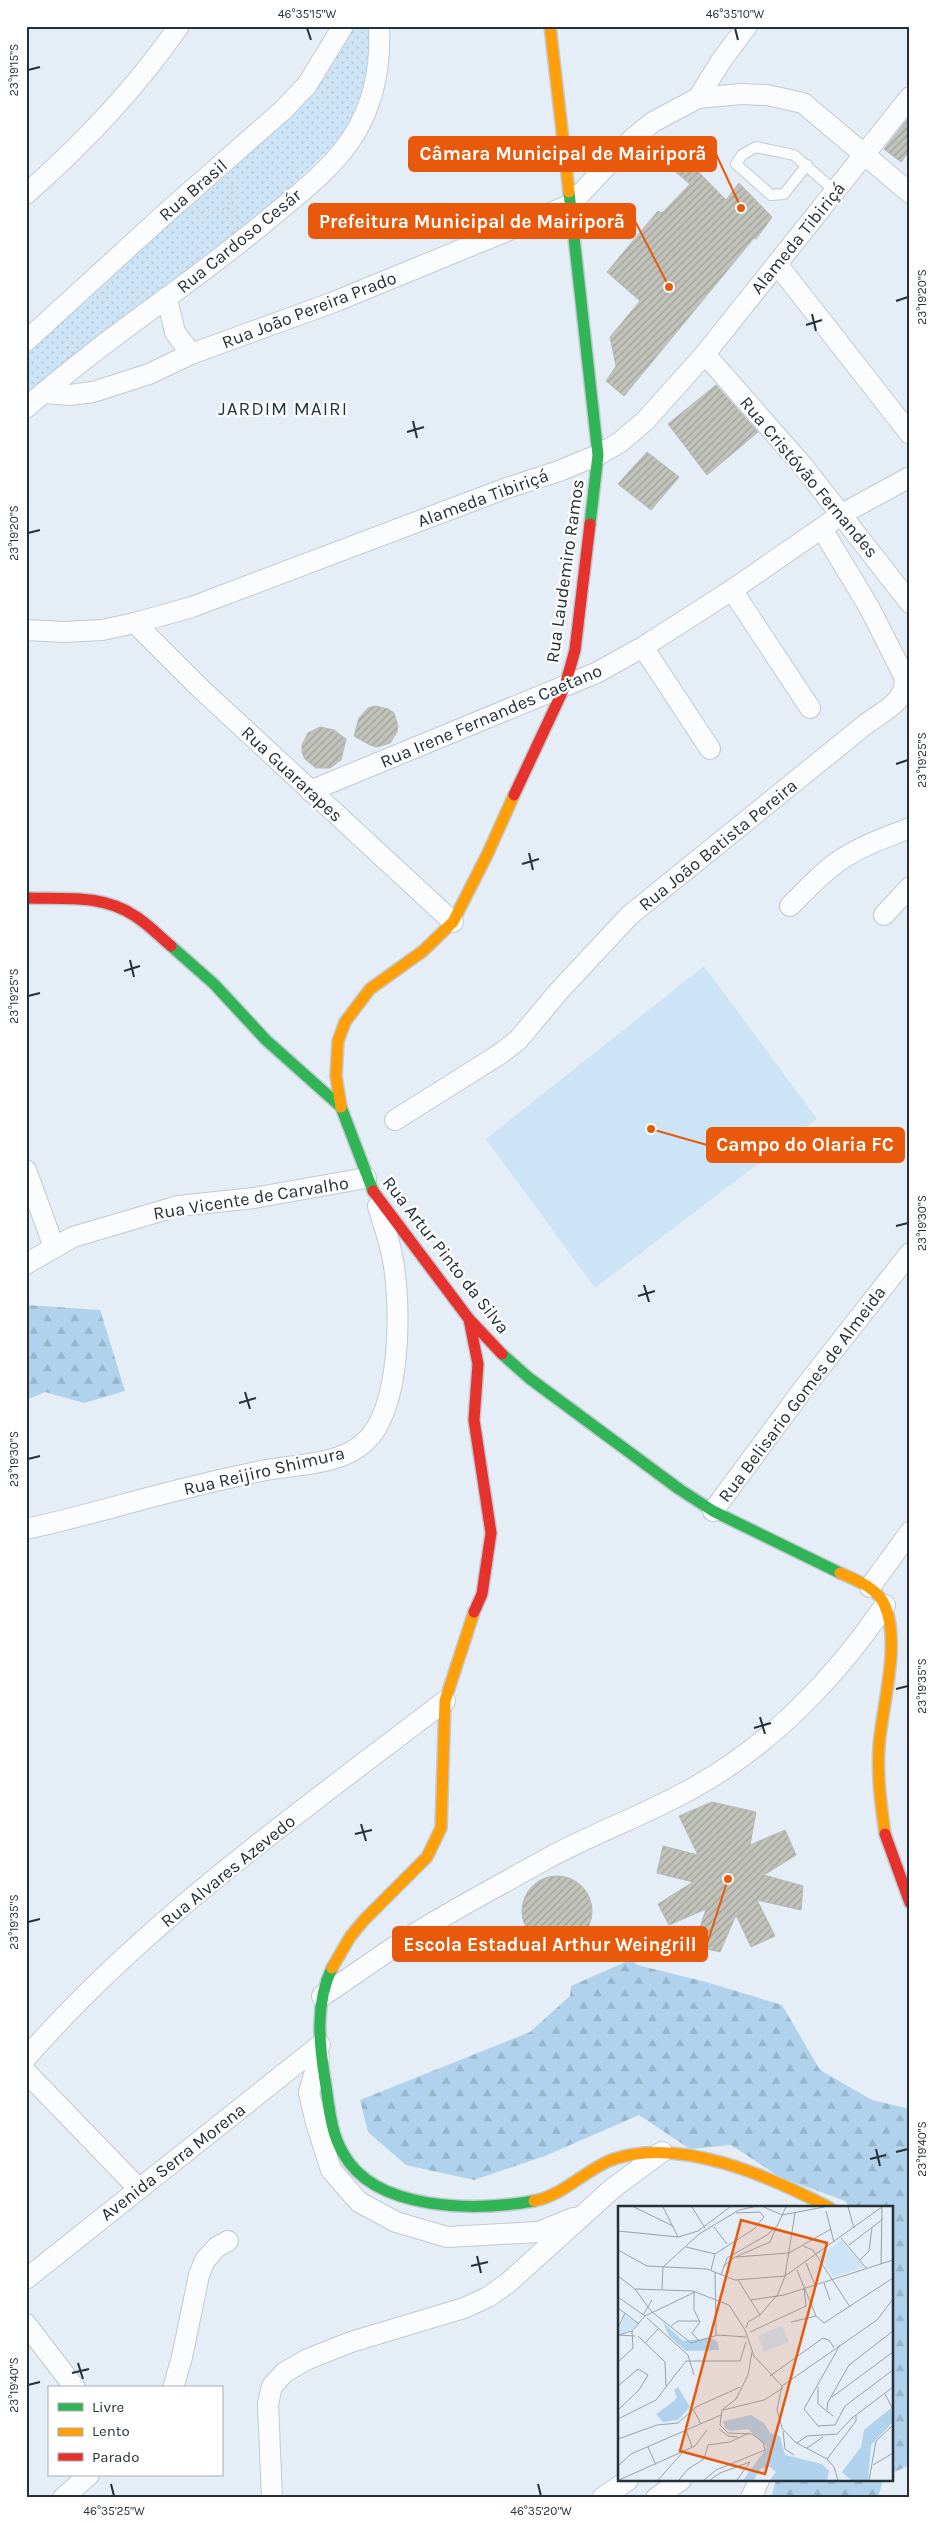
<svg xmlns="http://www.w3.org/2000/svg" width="936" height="2524" font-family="Karla,sans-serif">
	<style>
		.grass { fill: url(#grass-dots) }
		.forest { fill: url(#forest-firs) }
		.pitch { fill: #cde4f6 }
		.building { fill: url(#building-hatch); stroke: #b5b8b6 }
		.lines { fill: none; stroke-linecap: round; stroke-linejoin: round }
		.lane-casing { stroke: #c1cad2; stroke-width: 12 }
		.street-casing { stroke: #c1cad2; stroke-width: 22 }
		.fast-casing { stroke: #c1cad2; stroke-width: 14 }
		.slow-casing { stroke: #c1cad2; stroke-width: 14 }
		.jam-casing { stroke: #c1cad2; stroke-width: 14 }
		.path { stroke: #cbcfd2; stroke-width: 3; stroke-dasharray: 1 4; stroke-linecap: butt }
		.lane { stroke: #fbfcfe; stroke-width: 10 }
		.street { stroke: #fbfcfe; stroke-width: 20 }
		.fast { stroke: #30b455; stroke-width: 11 }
		.slow { stroke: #ff9f0a; stroke-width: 11 }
		.jam { stroke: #e5322d; stroke-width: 11 }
		.ticks { fill: none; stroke: #253038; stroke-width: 2 }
		.labels { text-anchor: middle; stroke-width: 4.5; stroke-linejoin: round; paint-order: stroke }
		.street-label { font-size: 18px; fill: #253038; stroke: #fff }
		.neighbourhood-label { font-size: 19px; letter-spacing: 1px; fill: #1e3545; stroke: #fff }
		.inset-road { fill: none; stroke: #98a2aa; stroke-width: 1 }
		.view { fill: #e8590c; fill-opacity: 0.15; stroke: #e8590c; stroke-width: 2.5 }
		.inset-edge { fill: none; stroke: #253038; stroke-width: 2.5 }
		.leader { fill: none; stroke: #e8590c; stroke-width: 2 }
		.callout-dot { fill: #e8590c; stroke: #fff; stroke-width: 2 }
		.callout { fill: #e8590c; stroke: #e8590c; stroke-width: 2 }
		.callout-label { font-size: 19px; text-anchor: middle; font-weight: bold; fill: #fff }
		.neatline { fill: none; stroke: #253038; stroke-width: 2 }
		.ticks-label { font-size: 12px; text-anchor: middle; fill: #253038 }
	</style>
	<defs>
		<pattern id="grass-dots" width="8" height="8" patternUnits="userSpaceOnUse" patternTransform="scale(1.25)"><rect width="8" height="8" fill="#cde4f6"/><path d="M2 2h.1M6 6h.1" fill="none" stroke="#b0c4d4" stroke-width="1.8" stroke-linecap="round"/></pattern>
		<pattern id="forest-firs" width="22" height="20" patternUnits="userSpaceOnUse" patternTransform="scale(1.25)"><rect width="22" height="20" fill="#b0d2ec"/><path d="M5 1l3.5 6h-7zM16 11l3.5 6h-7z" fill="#97b5cb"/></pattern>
		<pattern id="building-hatch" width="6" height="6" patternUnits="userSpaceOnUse" patternTransform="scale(1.25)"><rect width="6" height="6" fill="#c1c3bb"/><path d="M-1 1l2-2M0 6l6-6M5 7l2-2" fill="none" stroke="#9d9f99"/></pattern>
	</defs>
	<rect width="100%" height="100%" fill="#e5eef6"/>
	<polygon class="grass" points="349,26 369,26 370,75 346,128 332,146 274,202 237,232 180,279 121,318 26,396 26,351 258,141"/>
	<g class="forest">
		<polygon points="26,1305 100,1310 125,1391 84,1403 45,1392 26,1400"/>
		<polygon points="632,1959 637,1965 706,1982 782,2005 820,2070 872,2100 910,2109 910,2465 892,2473 892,2208 850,2208 845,2201 780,2177 731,2145 690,2149 639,2115 545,2156 474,2180 406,2165 368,2132 360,2100 530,2032 570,1996 571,1986"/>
		<polygon points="776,2480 883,2480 878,2498 771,2498"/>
	</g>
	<polygon class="pitch" points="704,966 817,1119 595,1288 486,1139"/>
	<g class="building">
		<polygon points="910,116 910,150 901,162 884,149"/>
		<polygon points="687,160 726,200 739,183 772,217 756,239 754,238 624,396 606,381 616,366 610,337 640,301 607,272 658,211 662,213 690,184 672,169"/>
		<polygon points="716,385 758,432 707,475 668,424"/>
		<polygon points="647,452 679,477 651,510 618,484"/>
		<polygon points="375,706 388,709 394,713 398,726 397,732 390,743 377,747 370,745 354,736 359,718 368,708"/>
		<polygon points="320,727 334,730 346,739 341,760 330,768 316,768 305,759 302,752 302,745 308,733"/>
		<polygon points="712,1802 756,1812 750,1845 785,1830 796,1855 764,1875 803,1886 801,1910 757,1900 775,1936 751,1947 736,1915 720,1952 694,1946 706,1909 669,1925 658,1904 693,1882 657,1873 663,1846 698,1855 679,1816"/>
		<circle cx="557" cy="1911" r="35"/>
	</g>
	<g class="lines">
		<g class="lane-casing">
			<polyline id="lane" points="807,165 784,194 771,195 736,164 742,155 756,147 794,155 836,192"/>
		</g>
		<g class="street-casing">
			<g id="street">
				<polyline points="698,98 741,94 767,95 803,103 910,193"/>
				<path d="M 26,194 C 83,144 136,88 179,26"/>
				<polyline points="777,264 910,434"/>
				<polyline points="167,299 175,332 191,354"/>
				<polyline points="26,341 166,213 282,111 307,85 343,26"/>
				<polyline points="705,354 803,466 910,603"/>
				<polyline points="43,393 70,395 93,392 149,374 191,354 334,302 570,205 632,139 653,122 698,98 721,61 747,26"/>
				<path d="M 26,408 C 103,339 192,284 271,217 C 299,194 329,171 350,141 C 374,106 381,68 379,26"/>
				<polyline points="732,590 810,708"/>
				<polyline points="135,623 201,689 453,922"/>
				<polyline points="26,630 64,632 102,630 135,623 192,607 504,489 559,471 598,455 619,443 645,421 705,354 910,97"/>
				<polyline points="643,647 710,749"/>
				<polyline points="310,791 596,673 643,647 732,590 842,514 910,477"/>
				<path d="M 790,906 C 806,890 822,872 842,859 C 863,845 887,837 910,828"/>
				<polyline points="884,915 910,887"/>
				<path d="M 395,1120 L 500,1054 L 518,1040 L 559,991 L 630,915 L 866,724 C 884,711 909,700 904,676 L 869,607 L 822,529"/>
				<polyline points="26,1170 54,1247"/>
				<polyline points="26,1264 73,1237 178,1206 254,1198 366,1178"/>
				<polyline points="713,1511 804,1388 910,1253"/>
				<path d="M 26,1529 C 82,1517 136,1500 191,1487 C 214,1481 238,1476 261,1471 C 294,1464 339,1466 365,1442 C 402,1408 401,1306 393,1260 C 390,1242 383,1223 378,1206"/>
				<polyline points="870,1587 910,1532"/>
				<path d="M 322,1996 C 350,1978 377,1958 406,1939 C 452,1910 502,1884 550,1857 C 597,1832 647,1814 693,1788 C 770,1746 836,1677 885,1605"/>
				<polyline points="319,2057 309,2093 316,2123 331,2170 359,2202 396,2222 447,2237 539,2232 573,2218"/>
				<path d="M 26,2058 C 145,1921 302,1811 445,1701"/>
				<polyline points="26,2072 139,2189"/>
				<polyline points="26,2279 320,2045"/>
				<polyline points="26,2324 75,2388"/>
				<polyline points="173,2388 182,2357 199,2275 205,2260 217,2247 228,2241"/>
				<polyline points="63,2498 89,2475"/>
				<polyline points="272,2498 268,2404 272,2386 285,2372 308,2359 351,2342 464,2308 488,2297 508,2283 613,2188 662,2152"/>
				<polyline points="602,2498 628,2480"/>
				<polyline points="656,2498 681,2480"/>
				<polyline points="751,2498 759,2480"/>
			</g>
		</g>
		<g class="fast-casing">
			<g id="fast">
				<polyline points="569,192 598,455 590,524"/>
				<polyline points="171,946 214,984 266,1040 341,1107 373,1191"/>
				<polyline points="502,1354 529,1378 679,1489 713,1511 840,1573"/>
				<path d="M 332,1968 C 315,2003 319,2043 325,2080 C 329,2104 330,2131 343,2153 C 375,2212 476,2211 534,2201"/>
			</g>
		</g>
		<g class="slow-casing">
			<g id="slow">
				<polyline points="550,26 569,192"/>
				<polyline points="341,1107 336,1076 338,1041 345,1022 370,989 423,951 453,922 487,855 514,795"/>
				<path d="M 840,1573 C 856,1580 878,1588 885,1606 C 901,1644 882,1706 879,1746 C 877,1776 881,1805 885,1834"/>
				<polyline points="332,1968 350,1937 364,1920 427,1857 441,1828 445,1701 474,1612"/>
				<path d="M 534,2201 C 564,2195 584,2171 611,2160 C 678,2135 771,2177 830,2208"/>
			</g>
		</g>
		<g class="jam-casing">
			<g id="jam">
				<polyline points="514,795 565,686 575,650 590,524"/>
				<path d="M 26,898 C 64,899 102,894 135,916 C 148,924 159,936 171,946"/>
				<polyline points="373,1191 469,1319 502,1354"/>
				<polyline points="469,1319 478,1364 474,1420 491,1533 482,1594 474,1612"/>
				<polyline points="885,1834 910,1903"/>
			</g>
		</g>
		<g class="path">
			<polyline points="228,209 233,181"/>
			<polyline points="198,211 228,209 240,219"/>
		</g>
		<use href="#lane" class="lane"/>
		<use href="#street" class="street"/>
		<use href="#fast" class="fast"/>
		<use href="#slow" class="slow"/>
		<use href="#jam" class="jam"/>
	</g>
	<path class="ticks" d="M 307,28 L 311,40M 735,28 L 738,40M 28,70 L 40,67M 896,301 L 908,297M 812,314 L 816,331M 806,325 L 822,320M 413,421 L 417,438M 407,432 L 424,427M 28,533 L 40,530M 896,764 L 908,760M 529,853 L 533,870M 522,864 L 539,859M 130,960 L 134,977M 124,971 L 140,966M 28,996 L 40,993M 896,1226 L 908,1223M 644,1285 L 649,1302M 638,1296 L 655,1291M 245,1392 L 250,1409M 239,1403 L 256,1398M 28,1459 L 40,1456M 896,1689 L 908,1686M 760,1717 L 765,1734M 754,1728 L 771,1723M 361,1824 L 366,1841M 355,1834 L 372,1830M 28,1922 L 40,1919M 876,2149 L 880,2166M 896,2152 L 908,2149M 870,2159 L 886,2155M 477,2256 L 481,2273M 471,2266 L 488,2262M 78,2363 L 83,2379M 72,2373 L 89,2369M 28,2385 L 40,2382M 111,2484 L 114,2496M 538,2484 L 541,2496"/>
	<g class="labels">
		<g class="street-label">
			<text transform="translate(193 190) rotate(-41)" y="6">Rua Brasil</text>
			<text transform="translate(798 238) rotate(-51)" y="6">Alameda Tibiriçá</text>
			<text transform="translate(239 241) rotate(-39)" y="6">Rua Cardoso Cesár</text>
			<text transform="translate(309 310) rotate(-21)" y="6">Rua João Pereira Prado</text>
			<text transform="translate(809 477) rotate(50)" y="6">Rua Cristóvão Fernandes</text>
			<text transform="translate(483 498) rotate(-20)" y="6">Alameda Tibiriçá</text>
			<text transform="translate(565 571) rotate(-82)" y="6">Rua Laudemiro Ramos</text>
			<text transform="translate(491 716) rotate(-23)" y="6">Rua Irene Fernandes Caetano</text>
			<text transform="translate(292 774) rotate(43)" y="6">Rua Guararapes</text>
			<text transform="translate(718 845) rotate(-39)" y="6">Rua João Batista Pereira</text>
			<text transform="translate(251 1198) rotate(-9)" y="6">Rua Vicente de Carvalho</text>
			<text transform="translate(446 1255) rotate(52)" y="6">Rua Artur Pinto da Silva</text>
			<text transform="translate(802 1394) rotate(-53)" y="6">Rua Belisario Gomes de Almeida</text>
			<text transform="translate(264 1471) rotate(-13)" y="6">Rua Reijiro Shimura</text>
			<text transform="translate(228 1871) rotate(-39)" y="6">Rua Alvares Azevedo</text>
			<text transform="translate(173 2162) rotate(-38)" y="6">Avenida Serra Morena</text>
		</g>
		<g class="neighbourhood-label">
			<text x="283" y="415">JARDIM MAIRI</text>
		</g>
	</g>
	<g transform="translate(618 2206)">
		<rect width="275" height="275" fill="#e5eef6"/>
		<path d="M 7,109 L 19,118 L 13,124 L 0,128 Z" fill="#cde4f6"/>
		<path d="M 45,116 L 65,135 L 93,132 L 100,136 L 101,144 L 68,145 L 51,130 ZM 60,181 L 72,201 L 60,214 L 45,216 L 38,208 L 56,195 L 59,191 L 56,184 ZM 273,202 L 275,216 L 253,239 L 250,274 L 233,274 L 224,266 L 243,241 L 246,224 ZM 133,209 L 146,217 L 152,227 L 162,230 L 167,249 L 204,258 L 211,265 L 209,274 L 152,274 L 158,266 L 152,261 L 143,262 L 136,274 L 125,274 L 149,241 L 130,223 L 113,225 L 107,222 L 105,215 Z" fill="#b0d2ec"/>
		<path d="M 223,34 L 246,61 L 216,71 L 202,51 Z" fill="#cde4f6"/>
		<path d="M 164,120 L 171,136 L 146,146 L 140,130 Z" fill="#cde4f6"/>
		<path class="inset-road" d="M 16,1 L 55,20M 45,1 L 60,31M 74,1 L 87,22M 146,1 L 164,9M 230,1 L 236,22M 208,5 L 216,36M 164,9 L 206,1M 96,21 L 109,38M 0,25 L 60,31 L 80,25 L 112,1M 223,32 L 249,63M 231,39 L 265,13M 185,40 L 195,44 L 232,101M 68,41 L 97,48M 0,44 L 29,60 L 89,63 L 117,74 L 167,70 L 264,1M 97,48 L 136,23 L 146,11 L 142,6 L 118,7M 118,51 L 171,47 L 213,23M 242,54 L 251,45 L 254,22M 188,57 L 197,79M 263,58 L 264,1M 45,61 L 81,28 L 121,4 L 135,1M 105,61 L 115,52 L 152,36 L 158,22M 93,64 L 97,48M 179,64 L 198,110 L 206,117 L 275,72M 97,66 L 98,129M 103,69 L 109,52 L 149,29 L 159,20 L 168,1M 0,70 L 17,83 L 33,105 L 73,137 L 100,129 L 128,131M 120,74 L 142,109M 206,77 L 212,94M 17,83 L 75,85 L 111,99 L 127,124 L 136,150 L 164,180M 44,83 L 45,61M 76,86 L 76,104 L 82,116 L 74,127 L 81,135M 0,91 L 27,110M 132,94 L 166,89 L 275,54M 0,102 L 21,118M 25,109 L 34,94M 29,112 L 70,149 L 76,169M 173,116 L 198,110M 53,120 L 60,115 L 82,115M 0,122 L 7,107M 128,122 L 130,116 L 142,109 L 160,88 L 167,70 L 177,7M 132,126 L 188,100 L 186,83M 0,129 L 14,125 L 27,110 L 77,86M 0,129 L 17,130M 20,130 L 47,156 L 48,180M 28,136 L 41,122M 222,139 L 186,203 L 200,220 L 217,219 L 227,200 L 275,164M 0,156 L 15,142 L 14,125M 152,170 L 205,132 L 211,134 L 216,142M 0,180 L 20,163 L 30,169 L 21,184 L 0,204M 164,180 L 259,114 L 275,93M 164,180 L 159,204 L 164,222 L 177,236 L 209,253 L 216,261 L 220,274M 200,181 L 200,198 L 215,210M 267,188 L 275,203M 214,191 L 275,146M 75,203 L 83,218M 105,204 L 146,194 L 165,182M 209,204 L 210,196 L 231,159 L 275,125M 0,213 L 38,194 L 68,155 L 122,155 L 128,136M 101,223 L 110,230 L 120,231M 68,224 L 74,241M 165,225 L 167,243 L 176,249M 0,233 L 39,219 L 60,217 L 78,201 L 122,181M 179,237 L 189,230 L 219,228 L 234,212 L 275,181M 30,241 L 38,259M 189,242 L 205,231M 209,253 L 238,215 L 238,209M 255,259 L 275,247M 0,260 L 13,248 L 103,209M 1,274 L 77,240 L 89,224M 40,274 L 65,246M 61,274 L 70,263 L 86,253 L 90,239 L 112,236 L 131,227M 86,274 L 98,264 L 147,244 L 145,236 L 134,228 L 110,227 L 102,219 L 104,204 L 118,193 L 130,169 L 134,146M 92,274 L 102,267 L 132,256 L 119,274M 251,274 L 258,235 L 275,219"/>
		<path class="view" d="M 123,14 L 209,37 L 147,268 L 62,245 Z"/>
		<rect width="275" height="275" class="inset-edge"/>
	</g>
	<path class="leader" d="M741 208L716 154M669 287L635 221M651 1129L707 1145M728 1879L707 1944"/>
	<g class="callout-dot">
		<circle cx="741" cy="208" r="5"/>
		<circle cx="669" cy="287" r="5"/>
		<circle cx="651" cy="1129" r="5"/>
		<circle cx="728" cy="1879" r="5"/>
	</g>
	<g class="callout">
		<rect x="409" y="137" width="307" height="34" rx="5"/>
		<rect x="309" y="204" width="326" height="34" rx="5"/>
		<rect x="707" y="1128" width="197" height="34" rx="5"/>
		<rect x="393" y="1927" width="314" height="34" rx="5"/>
	</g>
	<g class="callout-label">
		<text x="563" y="160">Câmara Municipal de Mairiporã</text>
		<text x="472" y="228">Prefeitura Municipal de Mairiporã</text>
		<text x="805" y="1151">Campo do Olaria FC</text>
		<text x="550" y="1951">Escola Estadual Arthur Weingrill</text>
	</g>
	<rect width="936" height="2524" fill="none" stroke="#ffffff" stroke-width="55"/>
	<rect x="48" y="2386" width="175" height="90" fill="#ffffff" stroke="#a8acaf"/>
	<rect x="58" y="2403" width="25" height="8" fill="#30b455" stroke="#a8acaf"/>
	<text x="92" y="2412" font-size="15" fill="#253038">Livre</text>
	<rect x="58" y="2428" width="25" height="8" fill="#ff9f0a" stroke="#a8acaf"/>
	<text x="92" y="2436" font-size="15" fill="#253038">Lento</text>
	<rect x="58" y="2453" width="25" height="8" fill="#e5322d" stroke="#a8acaf"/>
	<text x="92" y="2462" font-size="15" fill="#253038">Parado</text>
	<rect x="28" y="28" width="880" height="2468" class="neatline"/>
	<g class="ticks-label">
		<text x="307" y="18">46°35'15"W</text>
		<text x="735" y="18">46°35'10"W</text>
		<text transform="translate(14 70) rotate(-90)" y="4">23°19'15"S</text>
		<text transform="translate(922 297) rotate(-90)" y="4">23°19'20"S</text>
		<text transform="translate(14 533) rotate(-90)" y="4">23°19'20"S</text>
		<text transform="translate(922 760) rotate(-90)" y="4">23°19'25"S</text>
		<text transform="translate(14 996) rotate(-90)" y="4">23°19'25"S</text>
		<text transform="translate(922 1223) rotate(-90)" y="4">23°19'30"S</text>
		<text transform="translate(14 1459) rotate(-90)" y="4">23°19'30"S</text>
		<text transform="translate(922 1686) rotate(-90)" y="4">23°19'35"S</text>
		<text transform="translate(14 1922) rotate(-90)" y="4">23°19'35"S</text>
		<text transform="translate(922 2149) rotate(-90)" y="4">23°19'40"S</text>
		<text transform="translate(14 2385) rotate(-90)" y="4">23°19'40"S</text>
		<text x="114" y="2515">46°35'25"W</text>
		<text x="541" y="2515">46°35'20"W</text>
	</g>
</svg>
